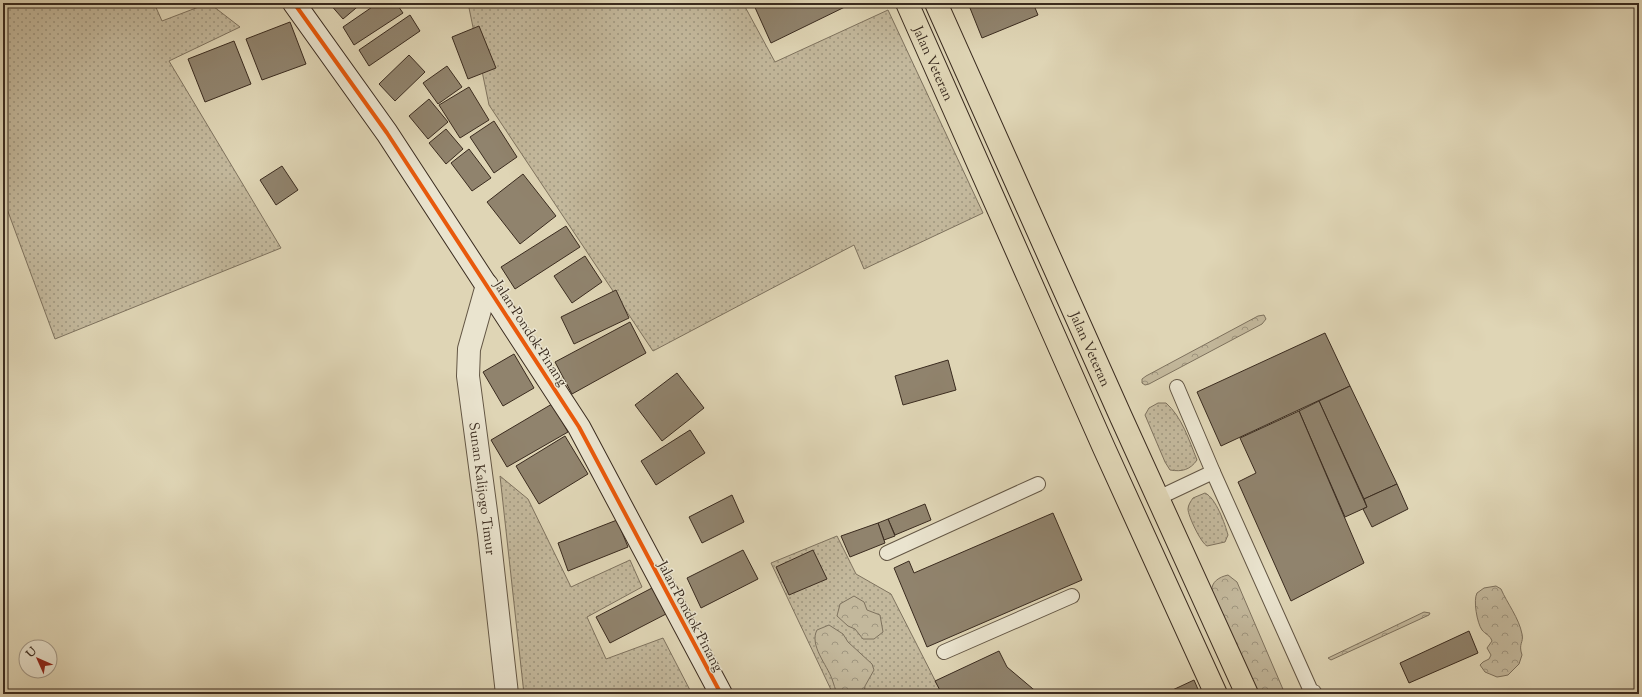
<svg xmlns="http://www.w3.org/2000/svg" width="1642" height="697" font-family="'Sorts Mill Goudy',serif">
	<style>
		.grass { fill: url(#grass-dots); stroke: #7e725e }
		.forest { fill: url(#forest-crowns); stroke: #7e725e }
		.building { fill: #90836d; stroke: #3a2b1f }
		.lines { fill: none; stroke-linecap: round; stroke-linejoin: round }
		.lane-casing { stroke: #635644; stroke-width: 16 }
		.street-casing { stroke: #635644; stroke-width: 24 }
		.secondary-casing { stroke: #3a2b1f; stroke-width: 24 }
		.primary-casing { stroke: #3a2b1f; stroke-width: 24 }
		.lane { stroke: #eae4cf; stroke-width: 14 }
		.street { stroke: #eae4cf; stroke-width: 22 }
		.secondary { stroke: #eae4cf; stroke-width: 22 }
		.primary { stroke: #dfd5b5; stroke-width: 22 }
		.cycleway-casing { stroke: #eae4cf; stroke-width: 6 }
		.cycleway { stroke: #e8590c; stroke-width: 4 }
		.labels { text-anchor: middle; stroke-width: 3; stroke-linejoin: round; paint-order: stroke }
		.street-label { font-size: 14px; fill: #3a2b1f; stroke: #eae4cf }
	</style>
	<defs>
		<pattern id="grass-dots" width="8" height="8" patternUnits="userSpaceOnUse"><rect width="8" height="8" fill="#c3b89c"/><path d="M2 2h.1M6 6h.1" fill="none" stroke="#9f967f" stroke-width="1.8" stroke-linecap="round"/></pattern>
		<pattern id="forest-crowns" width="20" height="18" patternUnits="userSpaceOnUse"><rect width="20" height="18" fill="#c3b89c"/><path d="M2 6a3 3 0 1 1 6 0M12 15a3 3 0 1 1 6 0" fill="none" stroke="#9f967f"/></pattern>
	</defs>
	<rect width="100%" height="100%" fill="#dfd5b5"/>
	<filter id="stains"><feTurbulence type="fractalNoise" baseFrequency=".005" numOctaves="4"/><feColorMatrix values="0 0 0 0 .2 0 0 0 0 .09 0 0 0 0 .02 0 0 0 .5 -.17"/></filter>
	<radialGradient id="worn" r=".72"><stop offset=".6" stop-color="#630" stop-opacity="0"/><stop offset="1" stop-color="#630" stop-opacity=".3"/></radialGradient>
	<g class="grass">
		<polygon points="3,3 154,3 162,21 209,3 240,27 169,61 281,248 55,339 3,198"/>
		<polygon points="468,3 743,3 775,62 888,10 983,213 864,269 854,245 653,351 489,105"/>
		<path d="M 1158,403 L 1166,403 C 1182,417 1189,440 1197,460 C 1190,470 1182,472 1170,470 L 1165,462 L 1145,415 L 1149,408 Z"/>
		<polygon points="500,476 528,499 571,587 630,560 642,587 587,617 606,659 663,638 692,694 524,694"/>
		<path d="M 1205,493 C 1216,498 1225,524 1228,535 L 1225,542 L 1207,546 C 1201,543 1188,516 1188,509 C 1188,505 1191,501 1193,498 Z"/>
		<polygon points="837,536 856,574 891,594 942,694 833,694 771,563"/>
	</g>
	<g class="forest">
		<polygon points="1264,315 1266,319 1262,324 1149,384 1145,385 1142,383 1142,379 1146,376 1258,316"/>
		<path d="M 1228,575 L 1237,582 L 1285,694 L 1255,694 L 1212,591 C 1211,582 1219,577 1228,575 Z"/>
		<path d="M 1496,586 L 1501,589 C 1507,603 1519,618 1522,634 C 1524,643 1518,643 1522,655 L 1519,664 L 1508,675 L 1503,676 L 1497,677 L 1485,672 L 1480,665 L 1483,662 L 1489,659 L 1491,655 L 1487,648 L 1492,641 C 1490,635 1485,634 1482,630 C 1477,623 1473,600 1477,593 L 1484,588 Z"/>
		<polygon points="854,596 864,602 867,610 880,615 883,632 874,639 863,639 855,629 848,626 837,616 840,604"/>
		<polygon points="1424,612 1430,613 1429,615 1331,660 1328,658"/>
		<path d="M 829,625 L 843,634 L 848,642 L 872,664 L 874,670 L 865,686 L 864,694 L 837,694 C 835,689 834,684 832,679 C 827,665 809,645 817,630 Z"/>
	</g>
	<g class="building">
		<polygon points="329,3 362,3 343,19"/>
		<polygon points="378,3 396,3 403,13 354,45 343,27"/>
		<polygon points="753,3 853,3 771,43"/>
		<polygon points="968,3 1033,3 1038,15 982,38"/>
		<polygon points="410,15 420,31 369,66 359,50"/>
		<polygon points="290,22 306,64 262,80 246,39"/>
		<polygon points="479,26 496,68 468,79 452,37"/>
		<polygon points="234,41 251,84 205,102 188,59"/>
		<polygon points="409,55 425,72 395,101 379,84"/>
		<polygon points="447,66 462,87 438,104 423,83"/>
		<polygon points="469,87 489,120 460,138 439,105"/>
		<polygon points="429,99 448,122 428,139 409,116"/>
		<polygon points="494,121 517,157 494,173 470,137"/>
		<polygon points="446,129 463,149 446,164 429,143"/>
		<polygon points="469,149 491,178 472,191 451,163"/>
		<polygon points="282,166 298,190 276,205 260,180"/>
		<polygon points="523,174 556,216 520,244 487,202"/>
		<polygon points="566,226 580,247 515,289 501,267"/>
		<polygon points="585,256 602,282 572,303 554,276"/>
		<polygon points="616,290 629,318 574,344 561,317"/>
		<polygon points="630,322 646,353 572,394 555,362"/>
		<polygon points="1325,333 1350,386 1221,446 1197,392"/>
		<polygon points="514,354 534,388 503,406 483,372"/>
		<polygon points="948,360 956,390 903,405 895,376"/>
		<polygon points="677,373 704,408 662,441 635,405"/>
		<polygon points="1350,386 1397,484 1364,499 1319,401"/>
		<polygon points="1319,401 1367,507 1345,517 1299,411"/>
		<polygon points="552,404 568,432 507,467 491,440"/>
		<polygon points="1299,411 1364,563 1291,601 1238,482 1256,473 1240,438"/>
		<polygon points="690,430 705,453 656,485 641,461"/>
		<polygon points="565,436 588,474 539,504 516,466"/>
		<polygon points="1397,484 1408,509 1372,527 1363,509 1367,507 1364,499"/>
		<polygon points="732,495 744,522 702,543 689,517"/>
		<polygon points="925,504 931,520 895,535 888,519"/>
		<polygon points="1053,513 1082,580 927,647 894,568 909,561 914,573"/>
		<polygon points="888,519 895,536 884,540 878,523"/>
		<polygon points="617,520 628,547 568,571 558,543"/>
		<polygon points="878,523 885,543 850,557 841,536"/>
		<polygon points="743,550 758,579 701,608 687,578"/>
		<polygon points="813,550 827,579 789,595 776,567"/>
		<polygon points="652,588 666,614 610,643 596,617"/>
		<polygon points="1469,631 1478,653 1409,683 1400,663"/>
		<polygon points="999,651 1007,667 1039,694 942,694 935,681"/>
		<polygon points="1194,680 1200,694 1164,694"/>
	</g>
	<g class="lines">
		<g class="lane-casing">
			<g id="lane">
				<polyline points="1213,472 1311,691 1314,692"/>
				<polyline points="1158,498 1213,472 1177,387"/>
				<polyline points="887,553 1038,484"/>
				<polyline points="944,652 1072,596"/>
			</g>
		</g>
		<g class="street-casing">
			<g id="street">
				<path id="s1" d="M 487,285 L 469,349 L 468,376 L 489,534 L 507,694"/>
			</g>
		</g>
		<g class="secondary-casing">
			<polyline id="secondary" points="294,3 387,133 579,427 721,694"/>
		</g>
		<g class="primary-casing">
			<g id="primary">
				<path id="s2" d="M 907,3 L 1104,448 L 1216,694"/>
				<path id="s3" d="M 936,3 L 1121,417 L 1247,694"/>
			</g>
		</g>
		<use href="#lane" class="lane"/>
		<use href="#street" class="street"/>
		<use href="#secondary" class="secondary"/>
		<use href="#primary" class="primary"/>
		<g class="cycleway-casing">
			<polyline id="cycleway" points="294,3 387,133 579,427 721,694"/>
		</g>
		<use href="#cycleway" class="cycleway"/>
	</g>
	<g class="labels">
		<g class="street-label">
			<text dy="5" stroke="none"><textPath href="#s2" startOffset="66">Jalan Veteran</textPath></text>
			<text transform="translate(531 333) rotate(57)" y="5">Jalan Pondok Pinang</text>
			<text dy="5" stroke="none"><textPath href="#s3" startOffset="379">Jalan Veteran</textPath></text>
			<text dy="5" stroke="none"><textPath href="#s1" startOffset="207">Sunan Kalijogo Timur</textPath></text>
			<text transform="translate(691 616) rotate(62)" y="5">Jalan Pondok Pinang</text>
		</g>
	</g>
	<rect width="1642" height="697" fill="none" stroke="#dfd5b5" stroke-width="16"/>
	<rect x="4" y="4" width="1634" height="689" fill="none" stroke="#3a2b1f" stroke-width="2"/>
	<rect x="8" y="8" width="1626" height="681" fill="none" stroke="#3a2b1f"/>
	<g transform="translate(38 659) rotate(315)"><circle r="19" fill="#eae4cf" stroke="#a49a89"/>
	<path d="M0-3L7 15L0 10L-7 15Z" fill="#8f2418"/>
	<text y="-6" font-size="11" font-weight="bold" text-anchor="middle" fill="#3a2b1f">U</text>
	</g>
	<rect width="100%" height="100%" filter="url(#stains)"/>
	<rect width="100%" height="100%" fill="url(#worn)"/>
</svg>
